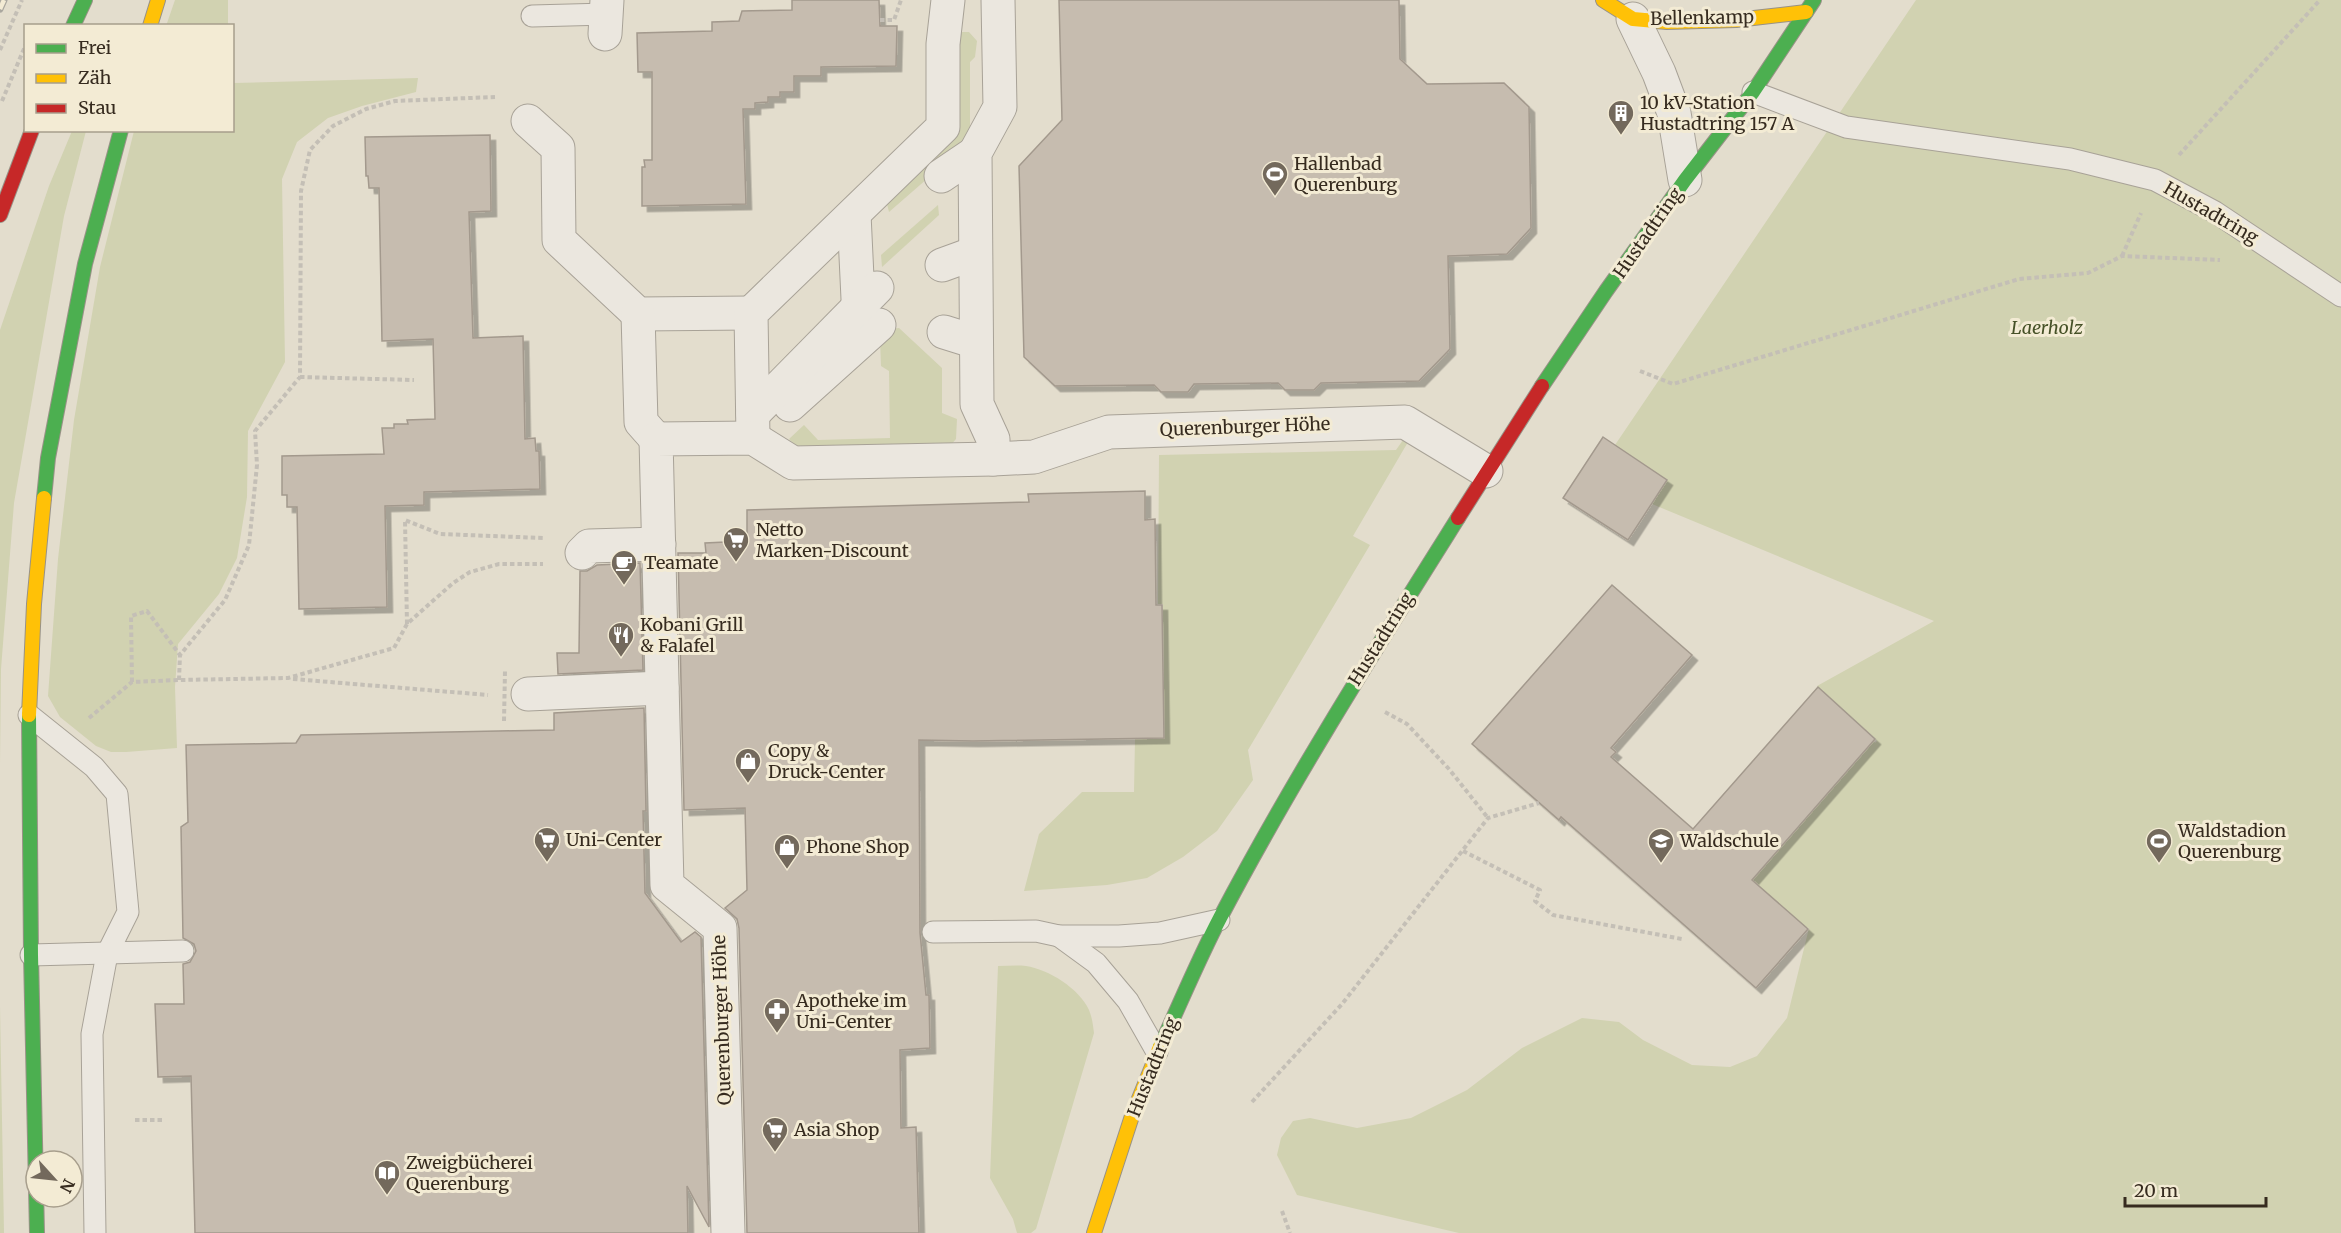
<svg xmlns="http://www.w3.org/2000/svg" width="2341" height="1233" font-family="Merriweather,serif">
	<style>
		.green { fill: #d1d2b1 }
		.building { fill: #c6bcaf; stroke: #a3998d; stroke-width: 1.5; filter: url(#shadow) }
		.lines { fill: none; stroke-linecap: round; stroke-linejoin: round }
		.lane-casing { stroke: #a8a297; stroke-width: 23 }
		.street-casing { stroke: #a8a297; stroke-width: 35 }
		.fast-casing { stroke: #989287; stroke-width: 16 }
		.slow-casing { stroke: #989287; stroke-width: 16 }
		.jam-casing { stroke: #989287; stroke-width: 16 }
		.path { stroke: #c4bfb6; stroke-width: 4; stroke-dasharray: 4.5 3; stroke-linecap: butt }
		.lane { stroke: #ebe7df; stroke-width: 21 }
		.street { stroke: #ebe7df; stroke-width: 33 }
		.fast { stroke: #4caf50; stroke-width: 14 }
		.slow { stroke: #ffc107; stroke-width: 14 }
		.jam { stroke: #c62828; stroke-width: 14 }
		.rail-casing { stroke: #aaa79f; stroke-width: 7 }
		.rail { stroke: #f3ebd4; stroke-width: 4.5; stroke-dasharray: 14; stroke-linecap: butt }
		.path-bridge { stroke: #c4bfb6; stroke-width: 4; stroke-dasharray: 4.5 3; stroke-linecap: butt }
		.labels { text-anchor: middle; stroke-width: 6; stroke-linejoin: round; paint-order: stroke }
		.street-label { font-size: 18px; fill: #362b1f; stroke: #f3ebd4 }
		.poi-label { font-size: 18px; fill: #362b1f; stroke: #f3ebd4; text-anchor: start }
		.park-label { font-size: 18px; font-style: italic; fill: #465127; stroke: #f3ebd4 }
	</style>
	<defs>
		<filter id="shadow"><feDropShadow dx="5.5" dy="5.5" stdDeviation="0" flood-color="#0004"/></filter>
	</defs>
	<rect width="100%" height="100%" fill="#e3ddcd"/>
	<g class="green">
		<polygon points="175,0 228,0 228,25 166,26"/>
		<polygon points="1916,0 2341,0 2341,1233 1459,1233 1297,1195 1277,1155 1281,1138 1293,1121 1310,1118 1357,1128 1411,1118 1467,1090 1522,1048 1582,1018 1619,1022 1643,1040 1692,1065 1730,1067 1757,1056 1787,1018 1809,928 1805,927 1752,880 1874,741 1875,743 1877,741 1817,686 1934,621 1652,504 1667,480 1615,445"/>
		<polygon points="962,32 969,32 977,41 975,57 970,62 970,133 959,151 889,212 885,196 952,128 952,42"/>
		<polygon points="418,78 416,92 362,106 328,118 297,142 282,179 285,362 248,431 247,497 237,558 219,594 178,644 175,687 177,748 126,752 111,752 96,746 60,717 48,696 58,559 74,420 100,267 134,131 232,130 233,83"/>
		<polygon points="72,131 86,131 64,216 14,503 1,669 0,764 0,330 49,186"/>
		<polygon points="938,205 939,215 882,267 881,255"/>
		<polygon points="899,328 942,368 942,413 957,419 956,439 949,447 798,449 789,439 804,425 818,440 890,438 889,371 881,366 880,338 888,329"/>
		<polygon points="1403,440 1408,442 1353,536 1370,545 1248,750 1253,780 1217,831 1183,857 1147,878 1107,885 1024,891 1039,834 1082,792 1134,792 1135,739 1164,738 1163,604 1158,604 1159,455 1396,450"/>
		<path d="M 998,966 C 1007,966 1017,965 1026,966 C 1048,969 1080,989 1089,1010 C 1092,1017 1093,1025 1094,1033 L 1036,1229 L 1031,1233 L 1017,1233 L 1013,1219 L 990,1178 Z"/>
		<polygon points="0,1006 4,1232 4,1233 0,1233"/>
	</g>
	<g class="building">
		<polygon points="792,0 879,0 880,26 897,26 896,66 821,67 821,76 794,76 794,92 780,92 780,97 768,97 768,102 755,103 755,109 743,109 746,204 642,206 642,167 645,167 644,160 652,160 652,72 638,72 637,33 712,31 712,22 739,21 742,11 792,10"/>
		<polygon points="1059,0 1399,0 1400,59 1427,84 1504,83 1529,107 1531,228 1507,254 1448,256 1450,349 1419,381 1321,383 1314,390 1285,390 1278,383 1194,384 1188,392 1161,392 1154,385 1055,386 1024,357 1019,166 1062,120"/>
		<polygon points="490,135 491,211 469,212 473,338 523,336 525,439 535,438 536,451 539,451 540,489 424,492 424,505 385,506 387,607 299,609 297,507 287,507 287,495 282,495 282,456 384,454 382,428 394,428 394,424 408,424 407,420 435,419 433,339 382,341 379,188 369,188 368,176 366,176 365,137"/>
		<polygon points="1603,437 1667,480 1628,540 1563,498"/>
		<polygon points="1145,491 1145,520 1155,519 1156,605 1162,605 1164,738 973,741 919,740 920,933 926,995 929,995 930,1048 900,1050 901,1128 916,1127 919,1233 747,1233 739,928 737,919 725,908 747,890 745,808 684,810 678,553 706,553 705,543 747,541 747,510 1029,502 1028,494"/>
		<polygon points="640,563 643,670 558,674 557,653 579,653 580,571 587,571 597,565"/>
		<polygon points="1612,585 1692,655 1611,748 1616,752 1611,757 1693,829 1818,687 1875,739 1752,880 1808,929 1756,988 1561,817 1559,820 1472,744"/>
		<polygon points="644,708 646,811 643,811 645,893 681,942 695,932 701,937 709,1227 687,1186 688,1233 195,1233 191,1076 158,1077 155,1004 184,1004 183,964 190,962 196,951 194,944 183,938 181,827 188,822 186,745 296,743 301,735 554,730 554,713"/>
	</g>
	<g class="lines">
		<g class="lane-casing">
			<g id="lane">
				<polyline points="532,16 607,14"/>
				<polyline points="1753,92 1846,127 2070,159 2155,180 2215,212 2341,296"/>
				<polyline points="29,715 94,767 117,794 128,912 107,954 92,1034 95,1233"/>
				<polyline points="933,932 1036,931 1059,936 1119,936 1160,933 1219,920"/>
				<polyline points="1059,936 1096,963 1128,1001 1157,1052"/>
				<polyline points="31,955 183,951"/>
			</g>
		</g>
		<g class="street-casing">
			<g id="street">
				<polyline points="1633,19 1659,73 1674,113 1685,180"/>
				<polyline points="605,34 607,0"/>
				<polyline points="528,121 558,148 559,240 638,314 751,313"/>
				<polyline points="941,176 975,153"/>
				<polyline points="854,214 859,320"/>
				<polyline points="942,265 975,253"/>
				<polyline points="638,314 641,422 656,439"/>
				<polyline points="944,332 976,342"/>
				<polyline points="790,405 879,325"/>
				<polyline points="753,414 877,288"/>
				<polyline points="753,438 751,313 943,127 943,44 948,0"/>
				<polyline points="993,459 993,439 977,404 975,153 1000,107 998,0"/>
				<polyline points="582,553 589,546 659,544"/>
				<polyline points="528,694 662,688"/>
				<polyline points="728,1233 720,928 667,885 656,439 753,438 793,463 993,459 1034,457 1109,432 1405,422 1486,471"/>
			</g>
		</g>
		<g class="fast-casing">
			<g id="fast">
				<polyline points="73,26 85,0"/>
				<polyline points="1542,386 1606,291 1685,180 1753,92 1814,0"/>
				<polyline points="44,498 48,458 85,264 121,130"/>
				<polyline points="29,715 31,955 37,1233"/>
				<path d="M 1160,1047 C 1180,1004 1198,960 1220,918 C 1292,781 1375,650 1458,518"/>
			</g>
		</g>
		<g class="slow-casing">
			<g id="slow">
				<polyline points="1603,0 1633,19 1667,22 1736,20 1806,12"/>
				<polyline points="150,26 158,0"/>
				<polyline points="29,715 34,604 44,498"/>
				<polyline points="1094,1233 1132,1116 1160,1047"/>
			</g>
		</g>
		<g class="jam-casing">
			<g id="jam">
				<polyline points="0,215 32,130"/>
				<polyline points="1458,518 1542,386"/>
			</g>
		</g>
		<g class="path">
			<polyline points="880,20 894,20 901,0"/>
			<polyline points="0,50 22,0"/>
			<polyline points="2,101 26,44"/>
			<polyline points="2179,155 2320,0"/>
			<polyline points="2122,256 2141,213"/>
			<polyline points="1640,371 1673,384 2019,279 2088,273 2122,256 2220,260"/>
			<polyline points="300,377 414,380"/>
			<polyline points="407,624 405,520 440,534 543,538"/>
			<polyline points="293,679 488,695"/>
			<polyline points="179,680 180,655 225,600 249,545 257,465 255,431 300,377 301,191 310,150 333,126 366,109 395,101 495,97"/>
			<polyline points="132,682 131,616 147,611 180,655"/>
			<polyline points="1385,712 1407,724 1449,769 1488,818"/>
			<polyline points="89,718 132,682 179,680 288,678 394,648 407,624 453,583 470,572 499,564 543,564"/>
			<polyline points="1463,851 1540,890 1535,901 1553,915 1682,939"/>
			<polyline points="1252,1102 1342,1004 1488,818 1539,803"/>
			<polyline points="135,1120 163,1120"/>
			<polyline points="1282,1211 1290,1233"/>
		</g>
		<use href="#lane" class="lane"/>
		<use href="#street" class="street"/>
		<use href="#fast" class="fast"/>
		<use href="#slow" class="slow"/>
		<use href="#jam" class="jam"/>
		<g class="rail-casing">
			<polyline id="rail" points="0,9 4,0"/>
		</g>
		<use href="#rail" class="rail"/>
		<polyline class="path-bridge" points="504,721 505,671"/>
	</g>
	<defs>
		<g id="building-pin" transform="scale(1.35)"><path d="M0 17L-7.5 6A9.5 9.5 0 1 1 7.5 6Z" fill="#73695c" stroke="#f3ebd4"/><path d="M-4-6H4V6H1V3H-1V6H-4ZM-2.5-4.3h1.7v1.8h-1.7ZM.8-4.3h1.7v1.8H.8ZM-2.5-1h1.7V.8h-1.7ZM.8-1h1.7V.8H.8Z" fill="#fff"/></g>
		<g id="stadium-pin" transform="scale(1.35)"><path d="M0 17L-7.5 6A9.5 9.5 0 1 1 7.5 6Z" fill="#73695c" stroke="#f3ebd4"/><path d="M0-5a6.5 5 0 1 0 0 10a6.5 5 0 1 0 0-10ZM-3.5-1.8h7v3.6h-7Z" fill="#fff"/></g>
		<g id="supermarket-pin" transform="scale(1.35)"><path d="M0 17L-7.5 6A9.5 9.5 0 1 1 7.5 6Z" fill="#73695c" stroke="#f3ebd4"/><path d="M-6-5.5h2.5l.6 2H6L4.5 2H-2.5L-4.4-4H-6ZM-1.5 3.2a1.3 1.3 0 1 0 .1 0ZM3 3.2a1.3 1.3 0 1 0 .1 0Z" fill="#fff"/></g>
		<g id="cafe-pin" transform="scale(1.35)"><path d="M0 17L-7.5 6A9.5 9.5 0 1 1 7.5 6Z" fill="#73695c" stroke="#f3ebd4"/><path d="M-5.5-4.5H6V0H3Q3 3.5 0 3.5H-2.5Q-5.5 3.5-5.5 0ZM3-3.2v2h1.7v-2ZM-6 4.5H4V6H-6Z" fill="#fff"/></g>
		<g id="restaurant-pin" transform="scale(1.35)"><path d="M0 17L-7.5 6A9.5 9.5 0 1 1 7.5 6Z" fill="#73695c" stroke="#f3ebd4"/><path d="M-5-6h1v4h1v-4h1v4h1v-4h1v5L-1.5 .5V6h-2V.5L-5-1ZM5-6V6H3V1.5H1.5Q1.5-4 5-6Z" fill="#fff"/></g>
		<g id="shop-pin" transform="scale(1.35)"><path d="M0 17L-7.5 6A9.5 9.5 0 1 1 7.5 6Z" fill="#73695c" stroke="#f3ebd4"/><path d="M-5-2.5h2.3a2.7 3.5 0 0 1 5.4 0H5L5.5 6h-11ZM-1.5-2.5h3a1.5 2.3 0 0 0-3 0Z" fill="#fff"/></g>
		<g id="school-pin" transform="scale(1.35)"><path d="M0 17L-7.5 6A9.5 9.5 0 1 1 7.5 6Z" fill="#73695c" stroke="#f3ebd4"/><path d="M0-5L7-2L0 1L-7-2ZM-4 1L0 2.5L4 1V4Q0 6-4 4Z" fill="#fff"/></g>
		<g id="pharmacy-pin" transform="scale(1.35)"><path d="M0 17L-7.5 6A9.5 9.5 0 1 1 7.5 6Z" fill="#73695c" stroke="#f3ebd4"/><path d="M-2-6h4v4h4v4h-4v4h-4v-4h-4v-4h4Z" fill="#fff"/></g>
		<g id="library-pin" transform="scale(1.35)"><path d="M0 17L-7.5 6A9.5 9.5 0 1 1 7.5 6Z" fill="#73695c" stroke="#f3ebd4"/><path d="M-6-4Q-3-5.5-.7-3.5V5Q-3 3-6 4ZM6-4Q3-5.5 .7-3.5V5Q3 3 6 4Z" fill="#fff"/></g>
	</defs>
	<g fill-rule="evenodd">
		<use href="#building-pin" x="1621" y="113"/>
		<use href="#stadium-pin" x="1275" y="174"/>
		<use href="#supermarket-pin" x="736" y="540"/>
		<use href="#cafe-pin" x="624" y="563"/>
		<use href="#restaurant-pin" x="621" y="635"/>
		<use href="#shop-pin" x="748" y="761"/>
		<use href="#supermarket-pin" x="547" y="840"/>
		<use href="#school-pin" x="1661" y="841"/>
		<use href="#stadium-pin" x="2159" y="841"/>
		<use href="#shop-pin" x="787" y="847"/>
		<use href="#pharmacy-pin" x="777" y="1011"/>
		<use href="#supermarket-pin" x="775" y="1130"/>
		<use href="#library-pin" x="387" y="1173"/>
	</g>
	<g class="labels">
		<g class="street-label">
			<text transform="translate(1702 18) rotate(-1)" y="6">Bellenkamp</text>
			<text transform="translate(2211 213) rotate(30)" y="6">Hustadtring</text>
			<text transform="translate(1648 233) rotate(-55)" y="6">Hustadtring</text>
			<text transform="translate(1245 427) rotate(-2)" y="6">Querenburger Höhe</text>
			<text transform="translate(1381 639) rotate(-58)" y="6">Hustadtring</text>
			<text transform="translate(722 1020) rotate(-92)" y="6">Querenburger Höhe</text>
			<text transform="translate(1153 1067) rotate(-68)" y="6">Hustadtring</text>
		</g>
		<g class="poi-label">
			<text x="1640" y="109">10 kV-Station<tspan x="1640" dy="21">Hustadtring 157 A</tspan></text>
			<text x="1294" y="170">Hallenbad<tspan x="1294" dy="21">Querenburg</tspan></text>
			<text x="756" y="536">Netto<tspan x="756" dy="21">Marken-Discount</tspan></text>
			<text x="644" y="569">Teamate</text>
			<text x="640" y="631">Kobani Grill<tspan x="640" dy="21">&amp; Falafel</tspan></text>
			<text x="768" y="757">Copy &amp;<tspan x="768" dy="21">Druck-Center</tspan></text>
			<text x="2178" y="837">Waldstadion<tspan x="2178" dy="21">Querenburg</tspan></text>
			<text x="566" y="846">Uni-Center</text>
			<text x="1680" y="847">Waldschule</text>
			<text x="806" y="853">Phone Shop</text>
			<text x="796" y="1007">Apotheke im<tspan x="796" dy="21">Uni-Center</tspan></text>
			<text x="794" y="1136">Asia Shop</text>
			<text x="406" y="1169">Zweigbücherei<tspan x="406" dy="21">Querenburg</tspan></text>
		</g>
		<g class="park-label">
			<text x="2047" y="334">Laerholz</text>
		</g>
	</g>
	<rect x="24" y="24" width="210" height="108" fill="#f3ebd4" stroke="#a79e8c" stroke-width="1.5"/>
	<rect x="36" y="44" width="30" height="9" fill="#4caf50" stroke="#a79e8c" stroke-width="1.5"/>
	<text x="78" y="54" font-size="18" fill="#362b1f">Frei</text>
	<rect x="36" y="74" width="30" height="9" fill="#ffc107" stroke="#a79e8c" stroke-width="1.5"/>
	<text x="78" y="84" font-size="18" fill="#362b1f">Zäh</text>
	<rect x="36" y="104" width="30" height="9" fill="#c62828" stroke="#a79e8c" stroke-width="1.5"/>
	<text x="78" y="114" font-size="18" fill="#362b1f">Stau</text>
	<g transform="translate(54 1179) rotate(117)"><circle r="28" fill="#f3ebd4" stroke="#a79e8c" stroke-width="1.5"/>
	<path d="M0-4.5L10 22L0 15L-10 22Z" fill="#73695c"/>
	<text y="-9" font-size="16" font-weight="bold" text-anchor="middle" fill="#362b1f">N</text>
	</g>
	<path d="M2125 1197v9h141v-9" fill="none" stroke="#362b1f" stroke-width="3"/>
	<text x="2134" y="1197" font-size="18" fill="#362b1f" stroke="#f3ebd4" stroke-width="4.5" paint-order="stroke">20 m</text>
</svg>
